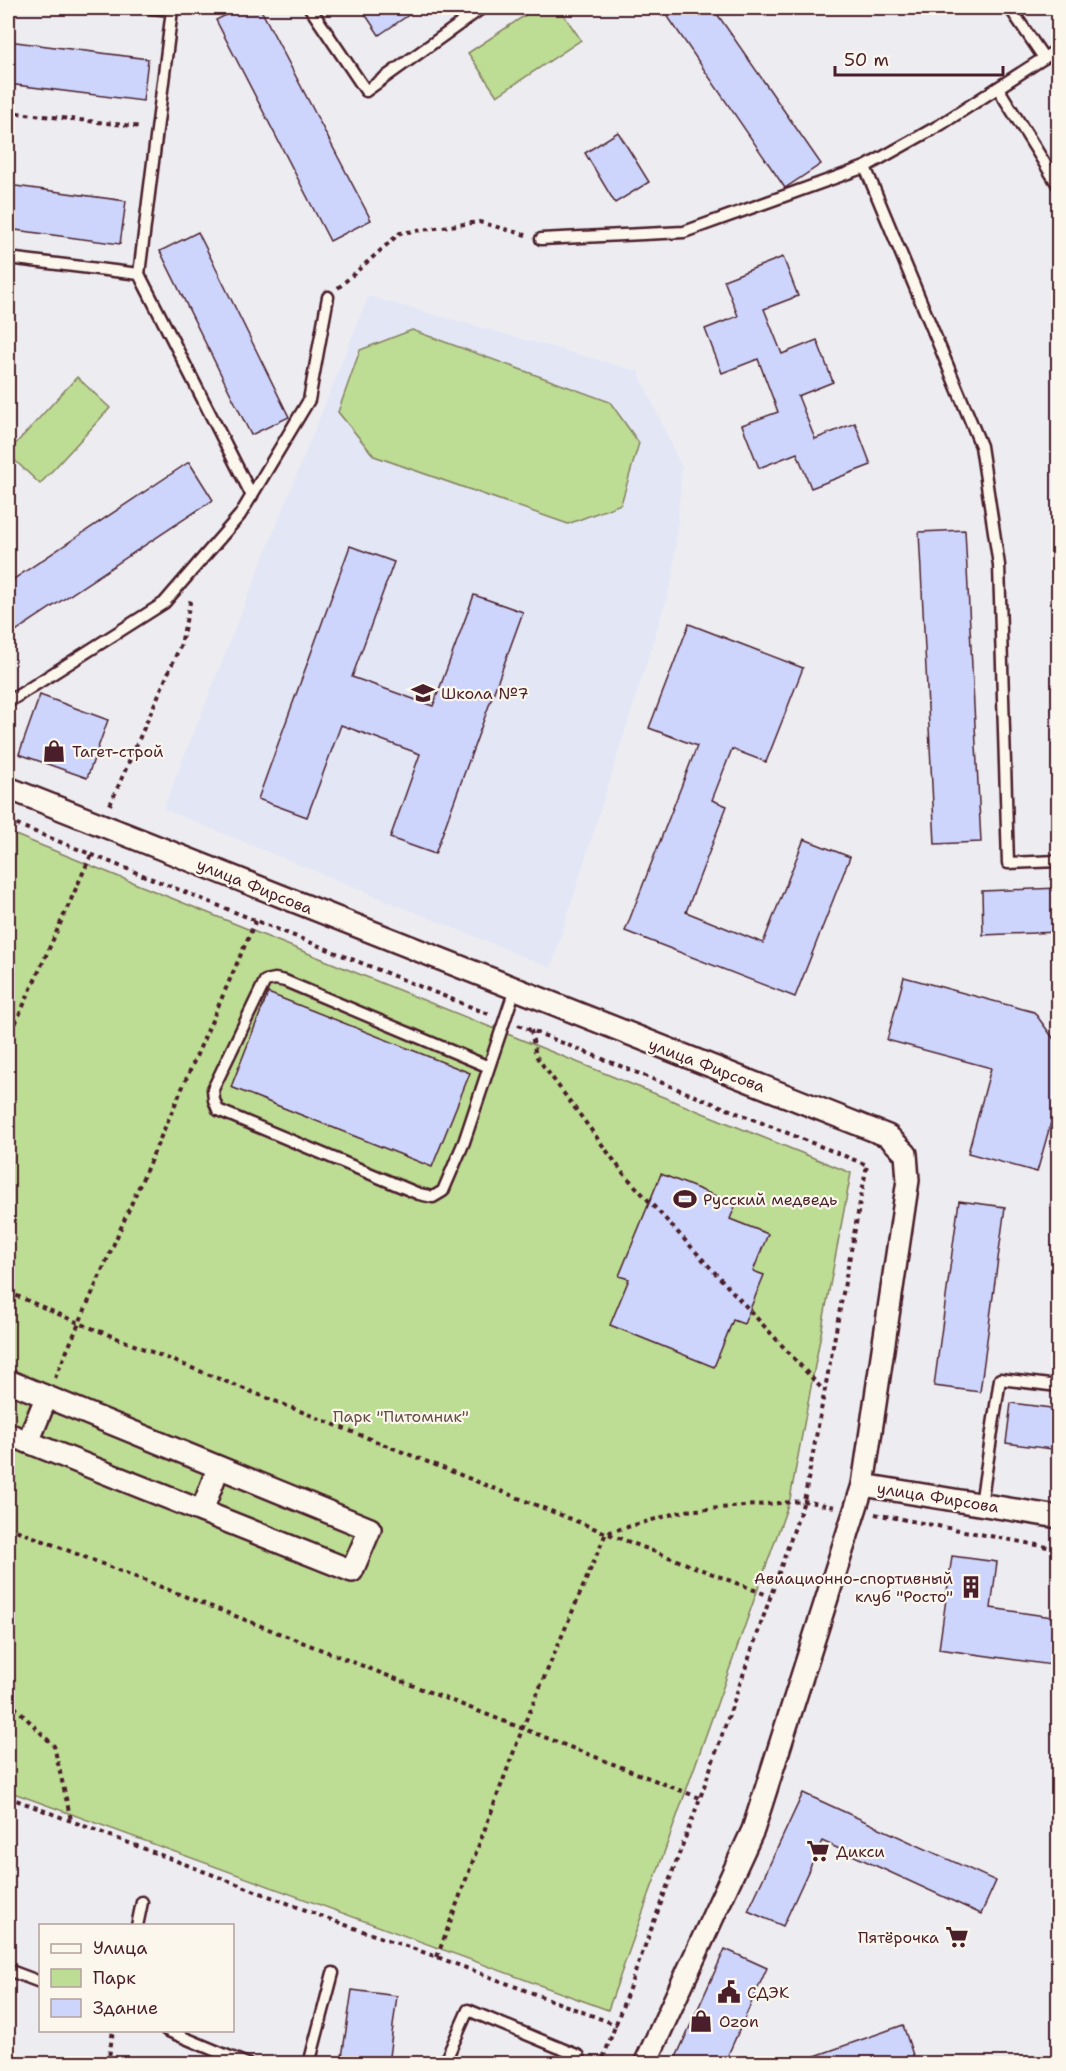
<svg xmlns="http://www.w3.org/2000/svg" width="1066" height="2071" font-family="'Shantell Sans',sans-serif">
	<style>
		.built { fill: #e3e6f5 }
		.green { fill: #bddc94; stroke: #847e60; stroke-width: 1.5 }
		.building { fill: #cdd5fd; stroke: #4a1f2b; stroke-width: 1.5 }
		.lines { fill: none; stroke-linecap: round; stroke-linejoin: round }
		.lane-casing { stroke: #4a1f2b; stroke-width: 15 }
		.street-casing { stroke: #4a1f2b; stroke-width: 26 }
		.path { stroke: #4a1f2b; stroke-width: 4; stroke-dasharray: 4.5 4.5; stroke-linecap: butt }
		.lane { stroke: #fbf7ec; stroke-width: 10 }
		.street { stroke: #fbf7ec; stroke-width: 21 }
		.labels { text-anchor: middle; stroke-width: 4.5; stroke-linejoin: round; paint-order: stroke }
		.poi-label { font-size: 16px; fill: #4a1f2b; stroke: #fbf7ec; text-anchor: start }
		.street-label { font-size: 16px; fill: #4a1f2b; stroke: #fbf7ec }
		.park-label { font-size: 16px; fill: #674e45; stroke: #fbf7ec }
	</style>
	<rect width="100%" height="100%" fill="#ededf1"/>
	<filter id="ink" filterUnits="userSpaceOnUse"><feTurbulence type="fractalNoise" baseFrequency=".0167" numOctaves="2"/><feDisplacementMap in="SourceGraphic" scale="12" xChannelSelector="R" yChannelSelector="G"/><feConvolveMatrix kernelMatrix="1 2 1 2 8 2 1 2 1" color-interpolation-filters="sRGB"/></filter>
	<g filter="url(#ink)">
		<polygon class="built" points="368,296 638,371 682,468 673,578 551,968 163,809"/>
		<g class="green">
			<polygon points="536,8 559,8 581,40 497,96 468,53"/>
			<polygon points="412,330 610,402 639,443 621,504 568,524 374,456 338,412 360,350"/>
			<polygon points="77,377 110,408 40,484 8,454 8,452"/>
			<polygon points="8,832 851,1173 790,1499 608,2010 8,1791"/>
		</g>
		<g class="building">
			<polygon points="240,8 260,8 371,220 330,241 216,20"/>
			<polygon points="361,8 419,8 379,35"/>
			<polygon points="662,8 713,8 821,164 785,188"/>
			<polygon points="8,41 148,59 143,101 8,84"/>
			<polygon points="618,132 649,182 615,203 585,153"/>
			<polygon points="8,185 126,201 120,244 8,229"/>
			<polygon points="198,232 289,417 251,435 160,251"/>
			<polygon points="783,257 798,296 764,309 782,354 817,340 833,382 798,396 815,439 855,423 871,465 811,488 797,453 759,468 742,425 778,412 758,359 722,373 705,329 738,316 724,280"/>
			<polygon points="189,462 213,500 8,636 8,583"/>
			<polygon points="965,530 981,842 935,844 919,532"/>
			<polygon points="350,546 394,562 352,677 433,706 474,595 523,612 435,854 390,838 420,754 341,725 307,817 258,799"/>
			<polygon points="689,624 803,668 766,762 732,749 712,800 727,806 686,912 763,943 804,839 850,857 795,997 625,931 697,746 649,728"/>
			<polygon points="40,695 108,720 87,778 19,754"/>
			<polygon points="1059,888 1059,932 983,935 982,891"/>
			<polygon points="904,977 1034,1012 1059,1046 1059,1094 1037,1172 968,1153 991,1068 887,1040"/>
			<polygon points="268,993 470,1073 432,1167 231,1087"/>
			<polygon points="661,1174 736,1204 730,1219 768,1234 753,1271 764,1275 744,1324 733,1320 714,1367 610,1325 629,1279 619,1276"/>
			<polygon points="959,1201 1005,1207 980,1392 934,1386"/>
			<polygon points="1011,1403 1059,1409 1059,1450 1006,1443"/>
			<polygon points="952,1556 997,1562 991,1608 1059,1618 1059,1666 939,1649"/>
			<polygon points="803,1793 996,1881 981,1914 822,1841 783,1926 748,1911"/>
			<polygon points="725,1949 767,1968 724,2064 673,2064"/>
			<polygon points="352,1990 397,1996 388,2064 341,2064"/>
			<polygon points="903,2025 916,2064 802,2064 801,2061"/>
		</g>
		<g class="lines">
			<g class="lane-casing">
				<g id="lane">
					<polyline points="310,8 366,91 482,8"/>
					<polyline points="1010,8 1044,58"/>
					<polyline points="998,88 1058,185"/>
					<polyline points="865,167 981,446 999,565 1008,863 1058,861"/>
					<polyline points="541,239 684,232 865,167 940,125 1058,49"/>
					<polyline points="8,258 139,274 252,496"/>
					<polyline points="139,274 172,10 151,8"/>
					<polyline points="8,702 164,603 240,515 309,400 328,297"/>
					<polyline points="489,1067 285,981 275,979 265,981 213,1089 214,1100 218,1110 419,1194 433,1197 443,1191 464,1142 515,989"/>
					<polyline points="981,1504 1000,1379 1058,1386"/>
					<polyline points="137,1926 142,1902"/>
					<polyline points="8,1970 40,1982"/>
					<polyline points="166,2030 247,2064"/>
					<polyline points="309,2064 333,1973"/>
					<polyline points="444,2064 468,2010 579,2056 577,2064"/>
				</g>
			</g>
			<g class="street-casing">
				<g id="street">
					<polyline points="8,788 888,1136 906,1154 908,1180 863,1485 753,1830 645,2064"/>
					<polyline points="8,1381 370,1529 352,1571 8,1434"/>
					<polyline points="28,1442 46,1398"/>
					<polyline points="863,1485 1058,1517"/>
					<polyline points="202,1511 218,1468"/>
				</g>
			</g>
			<g class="path">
				<polyline points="8,112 142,127"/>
				<polyline points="338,288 400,233 479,222 526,235"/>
				<polyline points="110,805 181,644 191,598"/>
				<polyline points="8,821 491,1015"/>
				<polyline points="518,1025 867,1165 804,1501 700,1798 601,2064"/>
				<polyline points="531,1030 536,1056 624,1174 824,1391"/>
				<polyline points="8,1040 91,855"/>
				<polyline points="8,1292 79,1323 606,1533 770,1596"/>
				<polyline points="55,1378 256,920"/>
				<polyline points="875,1514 1058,1549"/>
				<polyline points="8,1527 700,1798"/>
				<polyline points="8,1700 54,1746 71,1820"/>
				<polyline points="8,1797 337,1922 437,1957 617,2025"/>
				<polyline points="437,1957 523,1727 606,1533 684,1511 804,1501 835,1507"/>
				<polyline points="108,2064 113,2030"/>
			</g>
			<use href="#lane" class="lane"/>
			<use href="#street" class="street"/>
		</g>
	</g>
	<defs>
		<g id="school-bare" transform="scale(1.8)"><path d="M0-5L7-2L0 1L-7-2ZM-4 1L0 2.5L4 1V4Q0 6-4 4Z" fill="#4a1f2b" stroke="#fbf7ec" stroke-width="2.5" paint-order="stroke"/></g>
		<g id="shop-bare" transform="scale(1.8)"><path d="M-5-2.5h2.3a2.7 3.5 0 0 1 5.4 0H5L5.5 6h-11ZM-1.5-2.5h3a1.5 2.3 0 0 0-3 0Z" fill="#4a1f2b" stroke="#fbf7ec" stroke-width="2.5" paint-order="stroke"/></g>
		<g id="stadium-bare" transform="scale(1.8)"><path d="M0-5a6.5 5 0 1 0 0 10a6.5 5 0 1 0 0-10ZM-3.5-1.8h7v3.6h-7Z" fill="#4a1f2b" stroke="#fbf7ec" stroke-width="2.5" paint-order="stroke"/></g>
		<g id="building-bare" transform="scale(1.8)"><path d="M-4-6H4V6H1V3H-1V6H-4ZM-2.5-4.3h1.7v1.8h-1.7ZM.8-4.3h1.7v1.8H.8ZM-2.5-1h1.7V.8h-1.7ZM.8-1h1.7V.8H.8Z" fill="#4a1f2b" stroke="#fbf7ec" stroke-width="2.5" paint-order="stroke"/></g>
		<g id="supermarket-bare" transform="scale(1.8)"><path d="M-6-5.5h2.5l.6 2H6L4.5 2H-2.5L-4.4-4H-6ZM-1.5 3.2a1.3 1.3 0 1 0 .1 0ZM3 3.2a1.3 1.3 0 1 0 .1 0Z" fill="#4a1f2b" stroke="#fbf7ec" stroke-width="2.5" paint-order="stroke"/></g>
		<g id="civic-bare" transform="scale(1.8)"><path d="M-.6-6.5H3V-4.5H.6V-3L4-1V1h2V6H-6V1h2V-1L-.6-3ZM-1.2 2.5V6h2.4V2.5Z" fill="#4a1f2b" stroke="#fbf7ec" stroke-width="2.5" paint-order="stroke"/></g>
	</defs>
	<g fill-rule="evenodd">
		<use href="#school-bare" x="423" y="693"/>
		<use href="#shop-bare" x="54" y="751"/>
		<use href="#stadium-bare" x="685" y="1199"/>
		<use href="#building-bare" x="971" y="1587"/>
		<use href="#supermarket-bare" x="818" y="1851"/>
		<use href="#supermarket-bare" x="957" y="1937"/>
		<use href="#civic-bare" x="729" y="1992"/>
		<use href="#shop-bare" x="701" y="2021"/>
	</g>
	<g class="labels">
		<g class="poi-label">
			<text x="441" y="699">Школа №7</text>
			<text x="72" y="757">Тагет-строй</text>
			<text x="703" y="1205">Русский медведь</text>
			<text x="953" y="1584" text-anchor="end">Авиационно-спортивный<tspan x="953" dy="18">клуб "Росто"</tspan></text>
			<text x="836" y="1857">Дикси</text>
			<text x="939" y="1943" text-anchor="end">Пятёрочка</text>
			<text x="747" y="1998">СДЭК</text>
			<text x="719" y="2027">Ozon</text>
		</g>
		<g class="street-label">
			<text transform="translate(255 886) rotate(22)" y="6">улица Фирсова</text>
			<text transform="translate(707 1065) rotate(21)" y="6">улица Фирсова</text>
			<text transform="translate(938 1497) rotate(9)" y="6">улица Фирсова</text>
		</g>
		<g class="park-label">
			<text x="401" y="1422">Парк "Питомник"</text>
		</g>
	</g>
	<rect width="1066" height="2071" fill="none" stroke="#fbf7ec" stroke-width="30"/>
	<rect x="15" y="15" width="1036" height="2041" fill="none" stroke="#4a1f2b" stroke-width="2" filter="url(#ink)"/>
	<rect x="39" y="1924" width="195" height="108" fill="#fbf7ec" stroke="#b4a19f" stroke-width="1.5"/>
	<rect x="51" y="1944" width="30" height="9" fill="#fbf7ec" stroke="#b4a19f" stroke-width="1.5"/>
	<text x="93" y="1954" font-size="18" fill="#4a1f2b">Улица</text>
	<rect x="51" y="1969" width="30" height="18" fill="#bddc94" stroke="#b4a19f" stroke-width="1.5"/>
	<text x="93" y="1984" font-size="18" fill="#4a1f2b">Парк</text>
	<rect x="51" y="1999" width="30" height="18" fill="#cdd5fd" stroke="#b4a19f" stroke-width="1.5"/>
	<text x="93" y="2014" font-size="18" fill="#4a1f2b">Здание</text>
	<path d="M835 66v9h168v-9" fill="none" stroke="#4a1f2b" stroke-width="3"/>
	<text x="844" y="66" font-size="18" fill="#4a1f2b" stroke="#fbf7ec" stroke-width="4.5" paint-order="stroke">50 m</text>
</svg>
